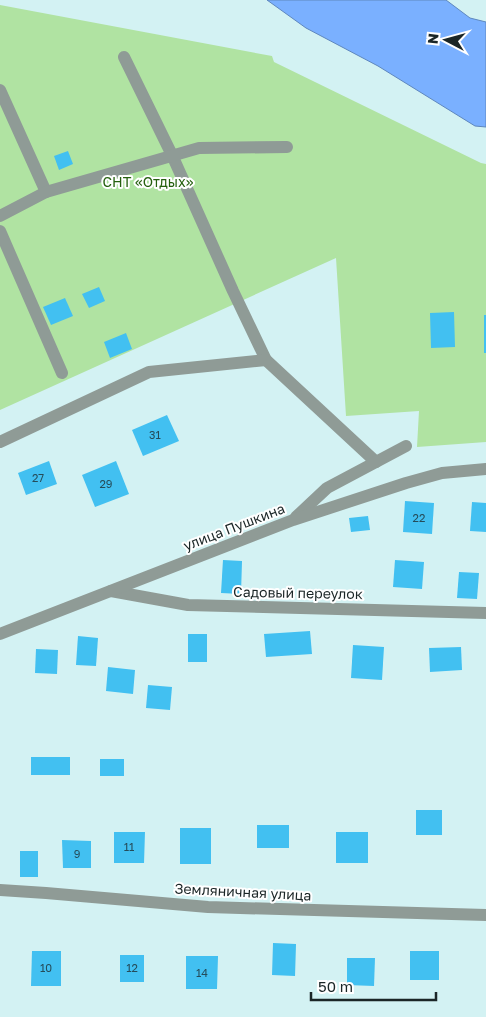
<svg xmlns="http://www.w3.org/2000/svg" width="486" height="1017" font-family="'Golos Text',sans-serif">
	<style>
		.green { fill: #b0e3a2 }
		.water { fill: #7ab0ff; stroke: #5e87be }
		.building { fill: #42c0f1 }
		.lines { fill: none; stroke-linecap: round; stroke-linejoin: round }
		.minor { stroke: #8f9b96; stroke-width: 12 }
		.labels { text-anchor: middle; stroke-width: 4; stroke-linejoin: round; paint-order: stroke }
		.number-label { font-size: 11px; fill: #254c5a }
		.park-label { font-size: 14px; fill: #25600f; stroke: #fff }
		.street-label { font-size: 14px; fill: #1b2627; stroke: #fff }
	</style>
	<rect width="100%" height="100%" fill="#d3f2f3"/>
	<polygon class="green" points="0,5 272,56 274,62 481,163 486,164 486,442 417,447 419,411 346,416 336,258 0,410"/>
	<polygon class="water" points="267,0 446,0 470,18 486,22 486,127 475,126 378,66 306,28"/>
	<g class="building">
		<polygon points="68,151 73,164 59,170 54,156"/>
		<polygon points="99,287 105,301 89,308 82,294"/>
		<polygon points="65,298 73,316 51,325 43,307"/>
		<polygon points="454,312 455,347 431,348 430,313"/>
		<rect x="484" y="315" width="2" height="38"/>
		<polygon points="126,333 132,349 110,358 104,342"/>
		<polygon points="167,415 179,441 143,456 132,430"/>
		<polygon points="49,461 57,484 26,495 18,473"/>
		<polygon points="116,461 129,494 95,507 82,475"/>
		<polygon points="405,501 434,503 432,534 403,532"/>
		<polygon points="472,502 486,503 486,532 470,531"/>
		<polygon points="368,516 370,530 351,532 349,518"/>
		<polygon points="223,560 242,561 241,594 221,593"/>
		<polygon points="395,560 424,562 422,589 393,587"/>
		<polygon points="459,572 479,573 477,599 457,598"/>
		<polygon points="310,631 312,654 266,657 264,634"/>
		<rect x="188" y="634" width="19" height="28"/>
		<polygon points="78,636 98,638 96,666 76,665"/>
		<polygon points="353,645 384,647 382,680 351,678"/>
		<polygon points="461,647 462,670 430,672 429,648"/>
		<polygon points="36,649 58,650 57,674 35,673"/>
		<polygon points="108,667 135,670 133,694 106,691"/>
		<polygon points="148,685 172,687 170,710 146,708"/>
		<rect x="31" y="757" width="39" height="18"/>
		<rect x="100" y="759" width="24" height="17"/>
		<rect x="416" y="810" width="26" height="25"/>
		<rect x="257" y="825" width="32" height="23"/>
		<rect x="180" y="828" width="31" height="36"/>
		<polygon points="114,832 145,832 144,863 114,863"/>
		<rect x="336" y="832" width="32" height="31"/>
		<polygon points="62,840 91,841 91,868 63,868"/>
		<rect x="20" y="851" width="18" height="26"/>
		<polygon points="273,943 296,944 295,976 272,975"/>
		<polygon points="32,951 61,951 61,986 31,986"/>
		<rect x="410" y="951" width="29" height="29"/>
		<rect x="120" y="955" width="24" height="27"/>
		<polygon points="186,956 218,956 217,989 186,989"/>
		<polygon points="347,958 375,958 374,986 347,985"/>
	</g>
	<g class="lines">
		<g class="minor">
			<polyline points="124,57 172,155 233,291 266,360 376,462"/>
			<polyline points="0,90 46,192"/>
			<polyline points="0,216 46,192 199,148 287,147"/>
			<polyline points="0,231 62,373"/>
			<polyline points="0,442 149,372 266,360"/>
			<polyline points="296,517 327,488 406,446"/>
			<polyline points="111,591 188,605 486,613"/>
			<polyline points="0,634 293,520 406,483 442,473 486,469"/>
			<polyline points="0,890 46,893 208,907 486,915"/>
		</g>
	</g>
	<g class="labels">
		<g class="number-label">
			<text x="155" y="439">31</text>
			<text x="38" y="482">27</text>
			<text x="106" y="488">29</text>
			<text x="419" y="522">22</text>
			<text x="129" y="851">11</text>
			<text x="77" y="858">9</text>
			<text x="46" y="972">10</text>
			<text x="132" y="972">12</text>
			<text x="202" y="977">14</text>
		</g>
		<g class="park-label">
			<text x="148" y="187">СНТ «Отдых»</text>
		</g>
		<g class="street-label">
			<text transform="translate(234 527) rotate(-21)" y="5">улица Пушкина</text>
			<text transform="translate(298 593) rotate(1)" y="5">Садовый переулок</text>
			<text transform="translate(243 892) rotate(3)" y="5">Земляничная улица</text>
		</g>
	</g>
	<g transform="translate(446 40) rotate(276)" stroke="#ffffff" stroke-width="4" paint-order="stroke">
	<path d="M0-4L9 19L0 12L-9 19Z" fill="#1b2627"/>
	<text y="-8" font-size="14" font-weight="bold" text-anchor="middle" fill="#1b2627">N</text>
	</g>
	<path d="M311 992v8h125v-8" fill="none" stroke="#1b2627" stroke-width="2.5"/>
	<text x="318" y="992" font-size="15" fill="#1b2627" stroke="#ffffff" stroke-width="4" paint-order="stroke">50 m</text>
</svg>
